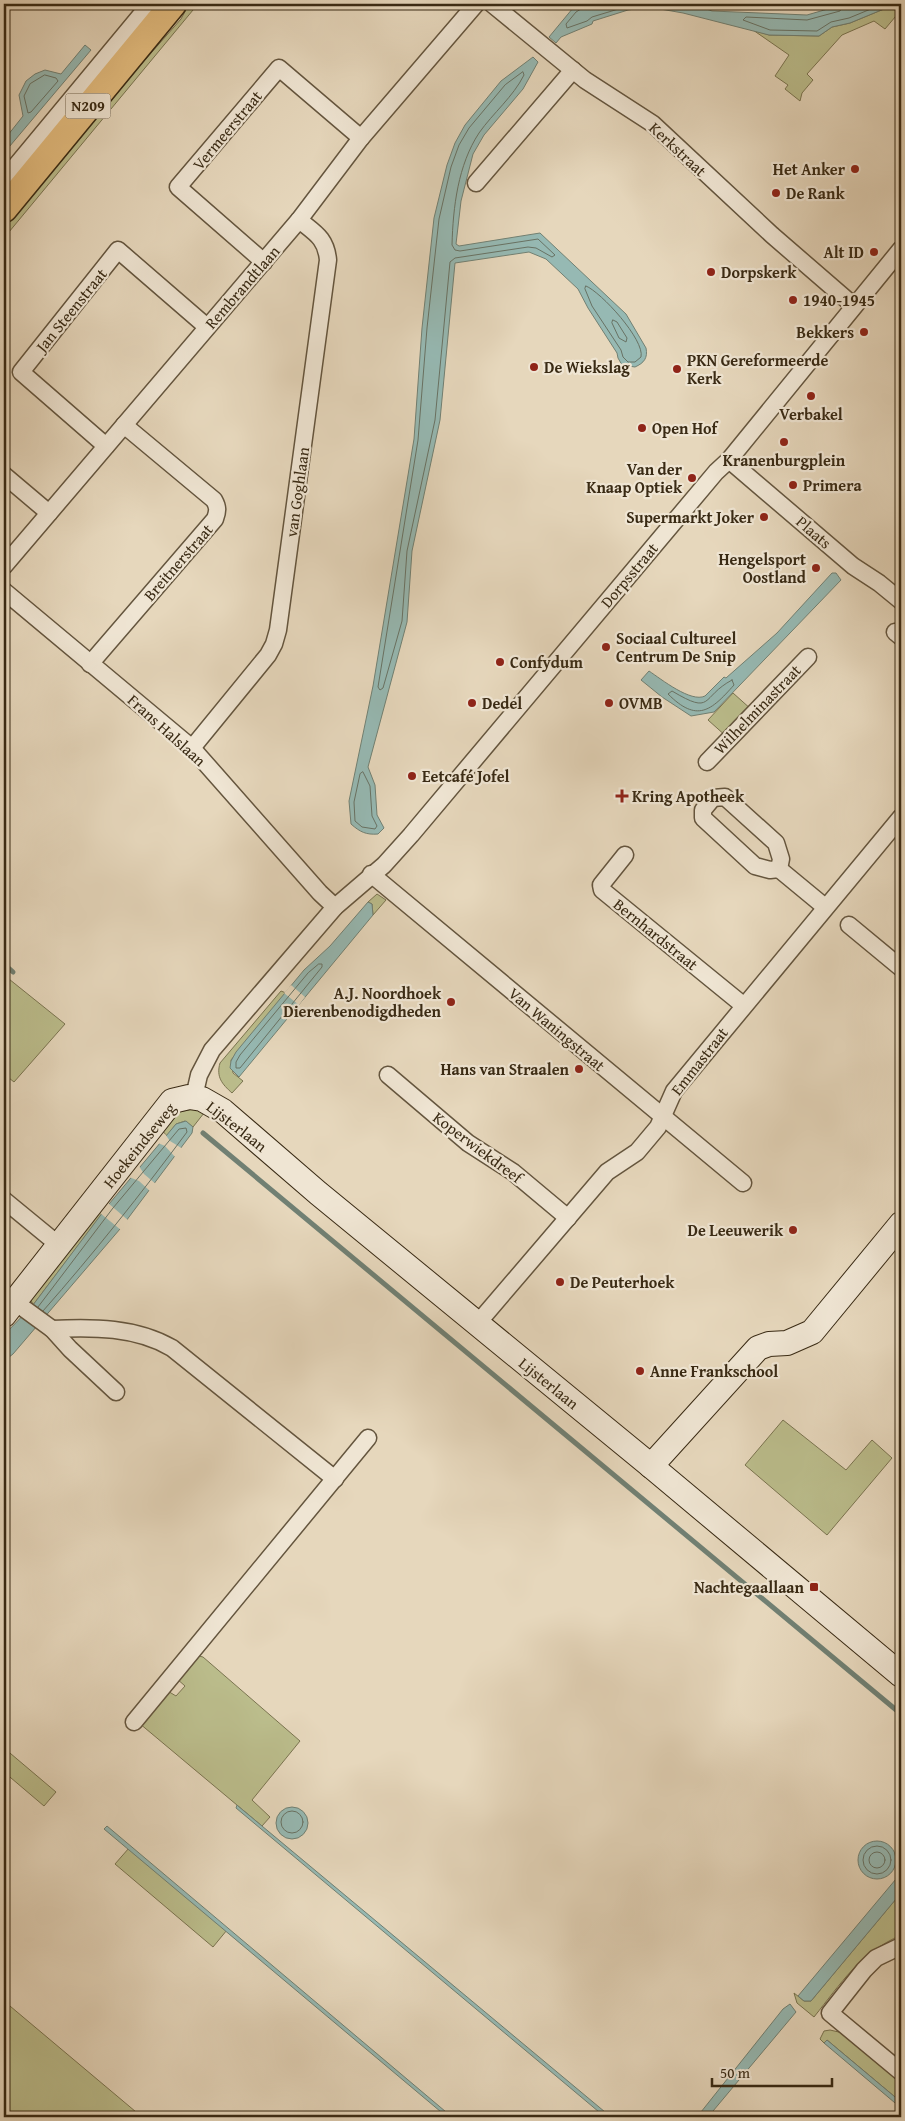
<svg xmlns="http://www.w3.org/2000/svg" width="905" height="2121" font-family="'Gentium Book Plus',serif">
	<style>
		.green { fill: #bbbd8c; stroke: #7a7450 }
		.water { fill: #96b9b3; stroke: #718073 }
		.pier { fill: #e6d7bc }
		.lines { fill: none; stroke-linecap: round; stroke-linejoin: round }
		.shore { stroke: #687264; stroke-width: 1 }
		.stream { stroke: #718073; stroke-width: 5 }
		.street-casing { stroke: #64553e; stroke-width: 19 }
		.secondary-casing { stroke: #392a14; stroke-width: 26 }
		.primary-casing { stroke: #392a14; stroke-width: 29 }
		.street { stroke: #efe5d3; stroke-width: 16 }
		.secondary { stroke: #efe5d3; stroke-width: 24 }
		.primary { stroke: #e3bc7e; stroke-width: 26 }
		.poi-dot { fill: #8f2418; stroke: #efe5d3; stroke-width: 2 }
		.labels { text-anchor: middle; stroke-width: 4.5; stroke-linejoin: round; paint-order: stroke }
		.shield { fill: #efe5d3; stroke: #70624d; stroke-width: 1 }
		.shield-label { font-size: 15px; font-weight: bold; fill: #392a14 }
		.street-label { font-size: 16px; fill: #392a14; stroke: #efe5d3 }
		.poi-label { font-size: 16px; font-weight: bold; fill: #392a14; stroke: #efe5d3; text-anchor: start }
	</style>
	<rect width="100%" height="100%" fill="#e6d7bc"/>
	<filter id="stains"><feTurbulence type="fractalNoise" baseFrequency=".004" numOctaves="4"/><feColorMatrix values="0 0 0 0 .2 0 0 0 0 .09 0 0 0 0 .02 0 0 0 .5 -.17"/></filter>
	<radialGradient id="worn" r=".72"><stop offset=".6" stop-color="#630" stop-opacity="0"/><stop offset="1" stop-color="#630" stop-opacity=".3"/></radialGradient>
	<g class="green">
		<polygon points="189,4 198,4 4,238 4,218 114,92 122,86 181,19"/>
		<polygon points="896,4 901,4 901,10 885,29 874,21 842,35 807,74 813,80 802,93 800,101 785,89 788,85 775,76 789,55 753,30 769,35 819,36 832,27 850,23"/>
		<polygon points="733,693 752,710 727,737 708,720"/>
		<polygon points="377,894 386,900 373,915 372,904 368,902"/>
		<polygon points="4,975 65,1024 14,1082 4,1074"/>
		<path d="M 281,991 L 286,993 L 231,1060 L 233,1073 L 243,1081 L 232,1093 C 222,1084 216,1077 220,1063 Z"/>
		<polygon points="194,1109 204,1113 193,1127 185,1121 176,1124 167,1136 161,1129 178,1112"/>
		<polygon points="99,1212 102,1214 33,1305 29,1295"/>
		<polygon points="783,1420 846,1470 872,1440 892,1458 827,1535 745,1465"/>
		<polygon points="199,1656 203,1657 300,1741 252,1800 270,1817 262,1826 139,1723 166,1690 176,1696 185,1686 176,1678"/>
		<polygon points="4,1748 56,1792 44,1806 4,1772"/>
		<polygon points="129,1848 227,1930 213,1947 115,1864"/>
		<path d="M 901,1893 L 901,1935 C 859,1954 842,1982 814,2017 L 797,2003 L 794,1993 L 804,2001 L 811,2001 Z"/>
		<polygon points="4,2001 142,2117 4,2117"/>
		<polygon points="830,2030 843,2033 901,2081 901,2102 827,2040 824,2043 820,2039 824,2031"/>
	</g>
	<g class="water">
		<polygon points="582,4 693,4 712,11 807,15 845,4 896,4 850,23 832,27 819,36 769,35 683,13 649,7 628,10 593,21 592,24 561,37 556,43 549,37 573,8"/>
		<polygon points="85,45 91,50 4,153 4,140 23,116 19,95 26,81 35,74 45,70 61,74"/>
		<path d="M 533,57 L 538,62 L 523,89 L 484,135 L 473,154 L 461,201 L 456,244 L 459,246 L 540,233 L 626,314 L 646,348 C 648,358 644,363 635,367 L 622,365 L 618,358 L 617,353 L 588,308 L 578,289 L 546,259 L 529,252 L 455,263 L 440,420 L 412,551 L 407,622 L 368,767 L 375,785 L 377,815 L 384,828 L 378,834 C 366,835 360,832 351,824 L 349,801 L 373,686 L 414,439 L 422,328 L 434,218 L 447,165 L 455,143 L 465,125 L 501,81 Z"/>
		<path d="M 832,573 L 836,573 L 841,580 L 714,712 L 691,716 L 662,697 L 641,680 L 649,671 C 661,679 691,703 705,696 L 724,677 L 726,678 L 777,633 Z"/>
		<polygon points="368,902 372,904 373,915 239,1077 230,1068 231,1061 236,1052 304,970 330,946"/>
		<polygon points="186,1121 193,1127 192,1133 120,1229 13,1354 4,1361 4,1335 33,1305 109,1204 176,1124"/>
		<polygon points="237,1805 238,1806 611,2117 605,2117 236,1808"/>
		<circle cx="292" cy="1823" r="16"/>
		<polygon points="107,1826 452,2117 447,2117 104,1829"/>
		<circle cx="877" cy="1860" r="19"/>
		<polygon points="901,1873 901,1893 811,2001 804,2001 798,1996"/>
		<polygon points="790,2004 796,2012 708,2117 697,2117 783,2009"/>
		<polygon points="827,2040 901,2102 901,2108 824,2043"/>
	</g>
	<g class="pier">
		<polygon points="291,985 305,997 299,1005 284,993"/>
		<polygon points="165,1134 170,1141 183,1149 176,1158 165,1146 158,1143"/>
		<polygon points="139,1166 144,1174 157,1185 151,1192 139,1181 129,1177"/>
		<polygon points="108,1203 129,1221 121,1230 100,1213"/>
	</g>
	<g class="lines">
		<g class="shore">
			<polyline points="583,4 581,9 576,12 566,24 567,28 587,21 592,17 635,4"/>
			<polyline points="844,4 840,11 807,20 746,17 743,20 770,30 817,31 831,22 849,18 883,4"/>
			<path d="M 523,72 L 524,75 C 513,97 493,113 479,133 C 458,165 453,207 452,245 L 455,250 L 460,251 L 538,239 L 555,255 L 552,257 L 536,248 L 528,247 L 455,258 L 450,262 L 435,420 L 407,551 L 402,621 L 383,688 L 380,690 L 378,687 L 418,440 L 427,328 L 439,219 L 451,167 L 459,145 L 469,128 L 505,85 Z"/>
			<polygon points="45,75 56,78 58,81 31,112 28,113 24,96 30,84"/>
			<path d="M 586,286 C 601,292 645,340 641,357 L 635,362 L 628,362 L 623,357 L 621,350 L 592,306 L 585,289 Z"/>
			<polygon points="613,320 617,322 627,338 626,342 619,338 612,323"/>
			<path d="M 732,680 L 734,685 C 711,711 697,723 668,694 L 672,691 C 714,716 700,697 732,680 Z"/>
			<polygon points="363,772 370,786 372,816 377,826 375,829 362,827 355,821 354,802 360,774"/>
			<polygon points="319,964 322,964 322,967 240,1068 236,1068 236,1062 240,1055 308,973"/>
			<path d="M 38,1307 L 113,1208 L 179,1129 L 186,1128 L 187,1132 C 141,1194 94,1253 43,1311"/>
			<circle cx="292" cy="1822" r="11"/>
			<circle cx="877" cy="1860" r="14"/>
			<circle cx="877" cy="1860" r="8"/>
		</g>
		<g class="stream">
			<polyline points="4,964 13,972"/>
			<polyline points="203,1133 901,1714"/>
		</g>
		<g class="street-casing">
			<g id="street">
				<polyline points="492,4 585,80 653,124 772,235 854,306"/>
				<polyline points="4,180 150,4"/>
				<polyline points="476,183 573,70"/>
				<polyline points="264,262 178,187 279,68 361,138"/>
				<polyline points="106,446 21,372 118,250 207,327"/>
				<polyline points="729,460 853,566 879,583 901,601"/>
				<polyline points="4,475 49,513"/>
				<polyline points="4,566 299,220 361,138 476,4"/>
				<polyline points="4,591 192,748 320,893 335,907"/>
				<polyline points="895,632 901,637"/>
				<path d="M 90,664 L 215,519 C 218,511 218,507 214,500 L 124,425"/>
				<path d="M 192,748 L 268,655 L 274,644 L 278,630 L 328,260 C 326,238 315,233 299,220"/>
				<polyline points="707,762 808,657"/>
				<polygon points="725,797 776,843 781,859 779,869 770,870 755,866 703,818 703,810 713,798"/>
				<polyline points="625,855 601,885 602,890 743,1005"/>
				<polyline points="779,869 825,907"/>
				<polyline points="371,874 743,1183"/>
				<polyline points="849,925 901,968"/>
				<polyline points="388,1075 468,1143 513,1172 568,1218"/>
				<polyline points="194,1097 199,1075 212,1050 335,907 384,865 411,835 716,472 729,460 901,249"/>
				<polyline points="4,1200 60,1246"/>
				<polyline points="15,1302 52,1329 70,1349 116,1392"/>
				<polyline points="477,1324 607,1172 637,1152 658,1127 674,1091 901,817"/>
				<path d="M 52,1329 C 93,1327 136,1327 172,1348 L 335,1479"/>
				<polyline points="134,1722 368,1438"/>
				<polyline points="901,1946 876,1958 864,1970 830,2013 901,2072"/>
			</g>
		</g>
		<g class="secondary-casing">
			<g id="secondary">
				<polyline points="4,1315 172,1101 189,1097 202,1099 223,1111 318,1193 651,1466 901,1675"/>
				<polyline points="651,1466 758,1348 769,1344 787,1343 812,1332 901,1224"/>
			</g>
		</g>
		<g class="primary-casing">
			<polyline id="primary" points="4,209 173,4"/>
		</g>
		<use href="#street" class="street"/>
		<use href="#secondary" class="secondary"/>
		<use href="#primary" class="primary"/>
	</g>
	<g class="poi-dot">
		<circle cx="855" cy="169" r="5"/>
		<circle cx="776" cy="193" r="5"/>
		<circle cx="874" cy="252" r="5"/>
		<circle cx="711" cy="272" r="5"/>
		<circle cx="793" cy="300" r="5"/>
		<circle cx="864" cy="332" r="5"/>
		<circle cx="534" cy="367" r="5"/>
		<circle cx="677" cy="369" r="5"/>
		<circle cx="811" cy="396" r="5"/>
		<circle cx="642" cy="428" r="5"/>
		<circle cx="784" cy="442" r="5"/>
		<circle cx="692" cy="478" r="5"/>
		<circle cx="793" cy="485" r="5"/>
		<circle cx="764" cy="517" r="5"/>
		<circle cx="816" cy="568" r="5"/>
		<circle cx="606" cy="647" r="5"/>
		<circle cx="500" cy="662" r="5"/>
		<circle cx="472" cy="703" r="5"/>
		<circle cx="609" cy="703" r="5"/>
		<circle cx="412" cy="776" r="5"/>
		<path d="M619.5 788.5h5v5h5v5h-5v5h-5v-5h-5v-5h5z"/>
		<circle cx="451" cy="1002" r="5"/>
		<circle cx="579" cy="1069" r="5"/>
		<circle cx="793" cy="1230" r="5"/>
		<circle cx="560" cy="1282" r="5"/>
		<circle cx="640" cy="1371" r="5"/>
		<rect x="809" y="1582" width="10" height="10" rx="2.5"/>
	</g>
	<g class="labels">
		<rect class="shield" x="65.5" y="93.5" width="45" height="25" rx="4"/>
		<g class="shield-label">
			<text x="88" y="111">N209</text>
		</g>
		<g class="street-label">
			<text transform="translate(227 130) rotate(-50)" y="6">Vermeerstraat</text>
			<text transform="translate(678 149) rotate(43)" y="6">Kerkstraat</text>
			<text transform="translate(242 287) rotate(-49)" y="6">Rembrandtlaan</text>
			<text transform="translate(71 310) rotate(-51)" y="6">Jan Steenstraat</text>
			<text transform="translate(297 492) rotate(-82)" y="6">van Goghlaan</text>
			<text transform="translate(814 532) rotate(41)" y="6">Plaats</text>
			<text transform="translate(178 562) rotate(-49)" y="6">Breitnerstraat</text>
			<text transform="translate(629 575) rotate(-50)" y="6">Dorpsstraat</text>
			<text transform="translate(757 709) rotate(-46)" y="6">Wilhelminastraat</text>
			<text transform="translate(167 730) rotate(42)" y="6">Frans Halslaan</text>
			<text transform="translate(656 934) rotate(39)" y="6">Bernhardstraat</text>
			<text transform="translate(557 1029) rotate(40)" y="6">Van Waningstraat</text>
			<text transform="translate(699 1061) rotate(-52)" y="6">Emmastraat</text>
			<text transform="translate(237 1126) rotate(38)" y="6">Lijsterlaan</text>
			<text transform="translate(139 1145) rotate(-51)" y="6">Hoekeindseweg</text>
			<text transform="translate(478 1147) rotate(37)" y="6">Koperwiekdreef</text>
			<text transform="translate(549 1383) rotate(39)" y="6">Lijsterlaan</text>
		</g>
		<g class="poi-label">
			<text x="845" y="175" text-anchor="end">Het Anker</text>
			<text x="786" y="199">De Rank</text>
			<text x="864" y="258" text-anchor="end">Alt ID</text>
			<text x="721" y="278">Dorpskerk</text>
			<text x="803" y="306">1940-1945</text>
			<text x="854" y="338" text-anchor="end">Bekkers</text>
			<text x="687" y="366">PKN Gereformeerde<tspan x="687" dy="18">Kerk</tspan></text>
			<text x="544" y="373">De Wiekslag</text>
			<text x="811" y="420" text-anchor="middle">Verbakel</text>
			<text x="652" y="434">Open Hof</text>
			<text x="784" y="466" text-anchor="middle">Kranenburgplein</text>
			<text x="682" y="475" text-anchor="end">Van der<tspan x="682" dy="18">Knaap Optiek</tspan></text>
			<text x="803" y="491">Primera</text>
			<text x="754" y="523" text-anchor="end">Supermarkt Joker</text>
			<text x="806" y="565" text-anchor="end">Hengelsport<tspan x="806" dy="18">Oostland</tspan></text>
			<text x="616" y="644">Sociaal Cultureel<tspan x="616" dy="18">Centrum De Snip</tspan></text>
			<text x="510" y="668">Confydum</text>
			<text x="482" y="709">Dedel</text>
			<text x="619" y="709">OVMB</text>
			<text x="422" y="782">Eetcafé Jofel</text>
			<text x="632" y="802">Kring Apotheek</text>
			<text x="441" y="999" text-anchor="end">A.J. Noordhoek<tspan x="441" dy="18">Dierenbenodigdheden</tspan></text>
			<text x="569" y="1075" text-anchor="end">Hans van Straalen</text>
			<text x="783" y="1236" text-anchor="end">De Leeuwerik</text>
			<text x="570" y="1288">De Peuterhoek</text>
			<text x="650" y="1377">Anne Frankschool</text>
			<text x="804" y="1593" text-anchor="end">Nachtegaallaan</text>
		</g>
	</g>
	<rect width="905" height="2121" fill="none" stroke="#e6d7bc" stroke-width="20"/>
	<rect x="5" y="5" width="895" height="2111" fill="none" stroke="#392a14" stroke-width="2.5"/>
	<rect x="10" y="10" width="885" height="2101" fill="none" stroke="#392a14"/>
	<path d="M712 2078v8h120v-8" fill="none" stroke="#392a14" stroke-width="2.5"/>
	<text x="720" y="2078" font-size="15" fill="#392a14" stroke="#efe5d3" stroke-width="4" paint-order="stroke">50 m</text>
	<rect width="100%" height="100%" filter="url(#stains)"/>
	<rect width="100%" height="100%" fill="url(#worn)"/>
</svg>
